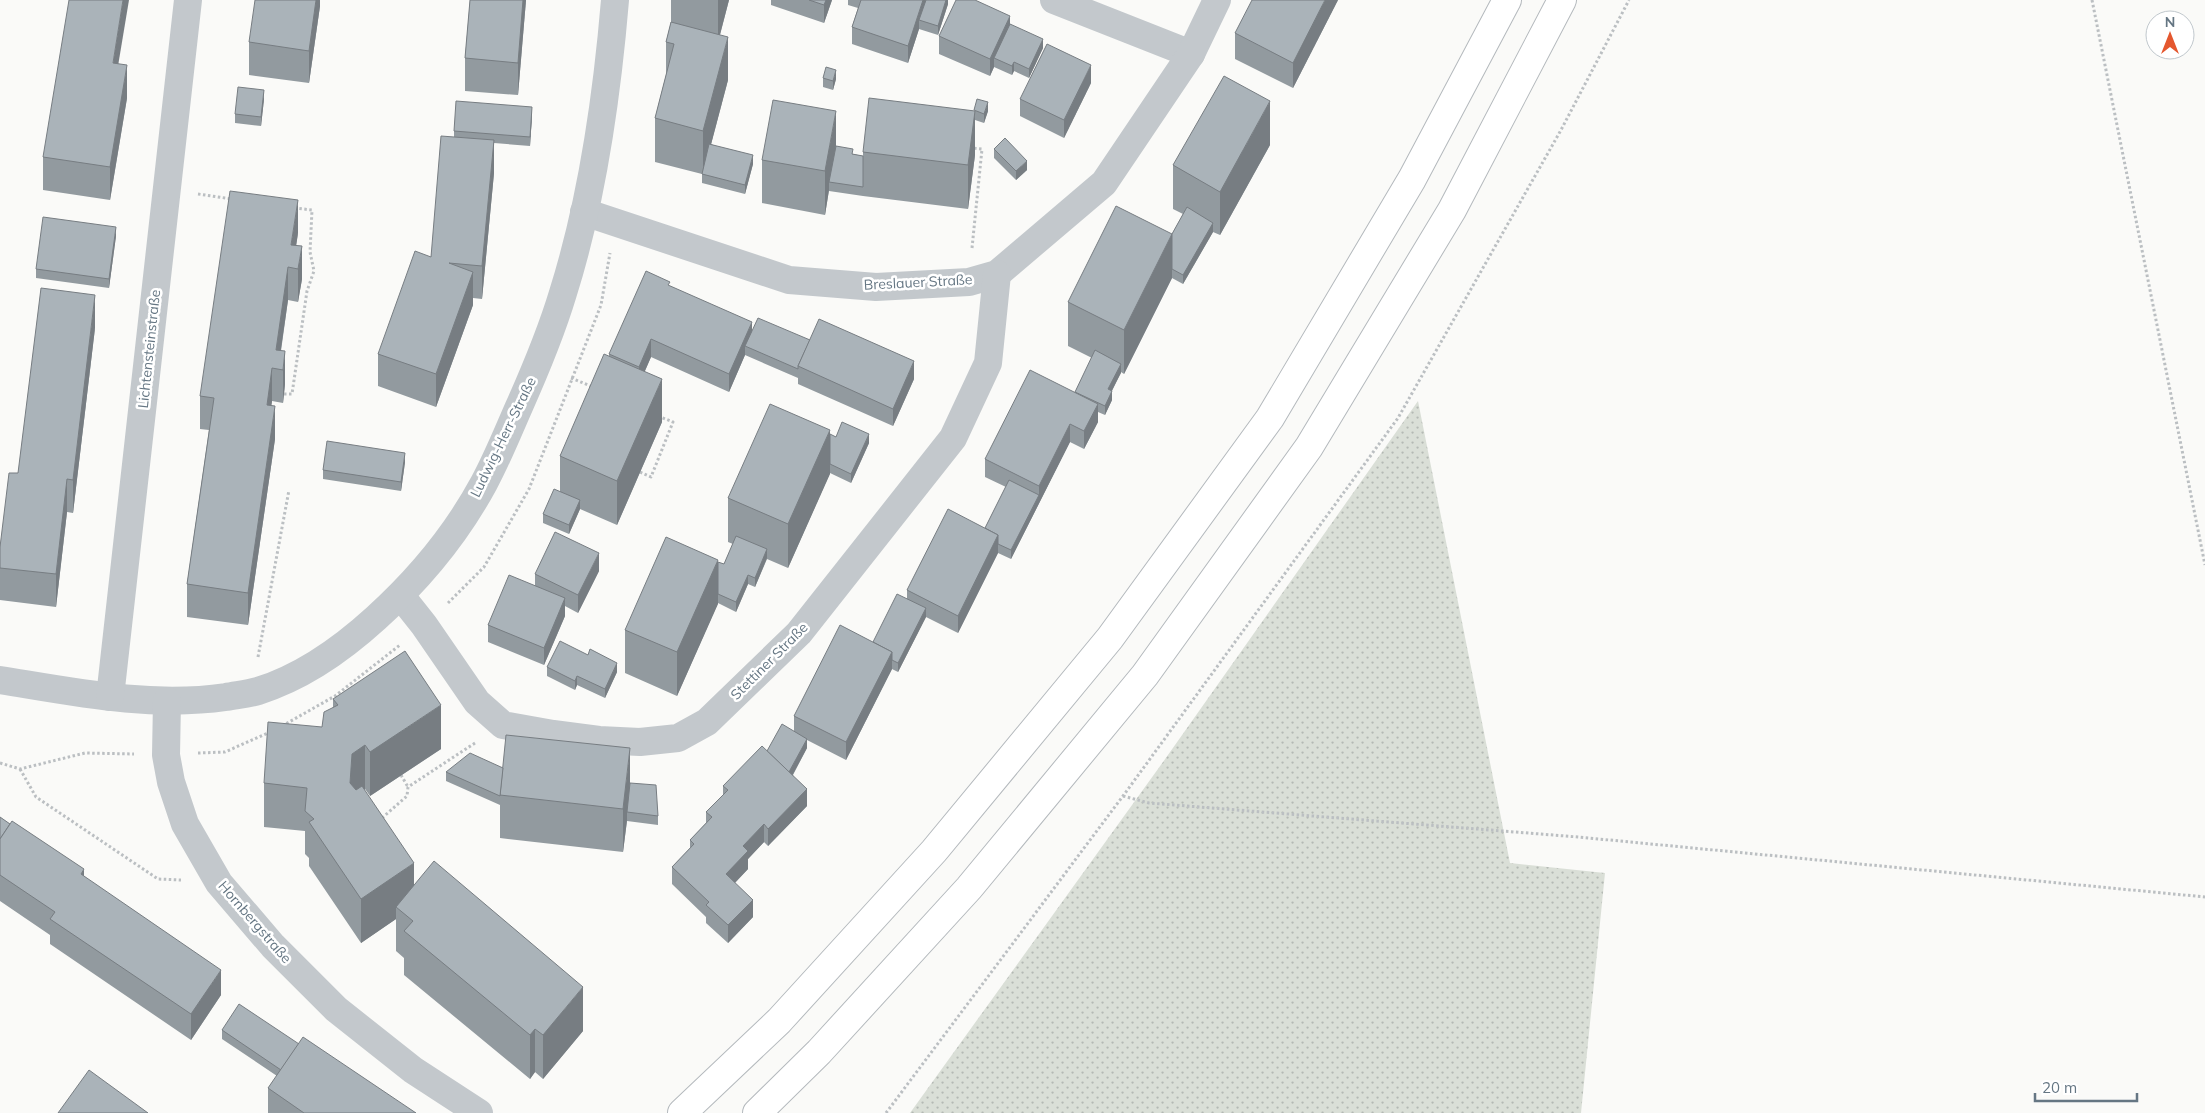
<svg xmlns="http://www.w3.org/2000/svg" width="2205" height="1113" font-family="Mulish,sans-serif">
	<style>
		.grass { fill: url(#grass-dots) }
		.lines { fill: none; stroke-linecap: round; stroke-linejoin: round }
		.highway-casing { stroke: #b4b9bd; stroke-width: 30 }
		.path { stroke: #bbbfc2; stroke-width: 3; stroke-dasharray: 2.5 2.5; stroke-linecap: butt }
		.minor { stroke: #c3c8cc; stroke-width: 28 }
		.highway { stroke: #fff; stroke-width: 28 }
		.wall { fill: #929a9f }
		.shaded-wall { fill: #777d82 }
		.building { fill: #aab3b9; stroke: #777d82 }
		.labels { text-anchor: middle; stroke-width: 5; stroke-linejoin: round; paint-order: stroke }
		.street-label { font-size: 14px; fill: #657683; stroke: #fff }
	</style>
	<defs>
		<pattern id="grass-dots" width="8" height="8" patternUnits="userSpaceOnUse" patternTransform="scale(1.25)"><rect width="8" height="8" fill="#dadfd7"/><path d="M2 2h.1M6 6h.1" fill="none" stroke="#b4b9b4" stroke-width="1.8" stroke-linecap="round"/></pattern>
	</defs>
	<rect width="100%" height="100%" fill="#fafaf8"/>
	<polygon class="grass" points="1418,401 1510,863 1605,873 1581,1113 910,1113 1163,762"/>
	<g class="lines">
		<g class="highway-casing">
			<g id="highway">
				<polyline points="682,1113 779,1021 934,851 1110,638 1270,418 1412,179 1507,0"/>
				<polyline points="757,1113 819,1052 969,888 1145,675 1309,447 1452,210 1562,0"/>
			</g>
		</g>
		<g class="path">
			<polyline points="2092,0 2205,565"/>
			<polyline points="198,194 232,199"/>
			<polyline points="972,248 982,149 973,148"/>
			<polyline points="571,378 593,387"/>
			<polyline points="284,394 292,394 307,291 314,271 310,252 312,210 295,208"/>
			<polyline points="640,472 651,477 673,422 658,416"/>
			<polyline points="448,603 484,567 529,489 601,305 610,253"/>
			<polyline points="258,657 289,490"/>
			<polyline points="282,726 335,696 400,645"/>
			<polyline points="198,753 225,752 270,732"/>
			<polyline points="0,763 20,769 85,753 134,754"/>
			<polyline points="20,769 36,797 158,879 181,880"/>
			<polyline points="401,775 408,787"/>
			<polyline points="1123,796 1149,803 1578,837 2205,897"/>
			<polyline points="382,818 407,796 408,787 475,743"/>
			<polyline points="886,1113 1123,796 1398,418 1561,130 1629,0"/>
		</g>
		<g class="minor">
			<polyline points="1054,0 1191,54"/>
			<polyline points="584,212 789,280 876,287 969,282 997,274 1104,183 1191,54 1217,0"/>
			<polyline points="401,596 424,625 477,702 503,725 553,734 599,740 640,742 678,738 707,722 799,633 953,438 988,363 997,274"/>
			<path d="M 0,680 C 74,692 150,708 226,697 C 236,695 248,694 258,691 C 303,677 342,649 376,618 C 418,580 457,533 484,483 C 497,459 507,434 518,409 C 535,371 551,333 563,293 C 592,201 607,96 615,0"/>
			<polyline points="110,697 188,0"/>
			<polyline points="167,701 166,755 171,782 185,824 219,883 273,946 336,1009 413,1070 479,1113"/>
		</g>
		<use href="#highway" class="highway"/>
	</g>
	<g class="wall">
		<polygon points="320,0 320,6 309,83 249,75 249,42"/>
		<polygon points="470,0 526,0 518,95 465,91 465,58"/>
		<polygon points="671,0 729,0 720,35 728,80 711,144 753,164 745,194 702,183 702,174 655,162 655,118 666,75 666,42 671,22"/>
		<polygon points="771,0 832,0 824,23 771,5"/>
		<polygon points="848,0 948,0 948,4 938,35 919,29 908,63 852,44 852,27 858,8 848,5"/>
		<polygon points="1338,0 1293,88 1235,59 1235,33"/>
		<polygon points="1010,24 1043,48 1029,78 1014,71 1012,75 994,67 990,76 939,54 939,36"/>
		<polygon points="118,64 127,98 110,200 43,190 43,157"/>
		<polygon points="823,78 836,79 833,90 823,87"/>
		<polygon points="1091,83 1064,138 1020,116 1020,99"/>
		<polygon points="264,99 261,126 235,123 235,114"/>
		<polygon points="974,111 988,111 984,123 975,120 975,155 968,209 863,196 829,191 829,190 825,215 762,203 762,160 836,146 853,154 863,156 863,152"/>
		<polygon points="532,116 530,146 494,143 494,173 482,299 473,298 473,305 436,407 378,386 378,354 431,257 454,137 454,131"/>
		<polygon points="1270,145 1220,235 1213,232 1183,284 1172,278 1124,374 1121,372 1112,391 1112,400 1105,415 1098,412 1098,422 1084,449 1070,442 1011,559 998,553 958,633 926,617 898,672 892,669 846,760 807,740 807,748 793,775 807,806 768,846 764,842 748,859 748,869 735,883 753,917 728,943 706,923 706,917 672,884 672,867 690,848 690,840 706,823 706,812 723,795 723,786 767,751 794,731 794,716 873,642 907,599 907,590 985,528 1006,487 985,477 985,459 1075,392 1092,358 1068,346 1068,302 1172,234 1183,214 1173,209 1173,165"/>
		<polygon points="994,149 1027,170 1016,180 994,158"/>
		<polygon points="298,233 296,245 302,279 298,302 288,300 281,351 285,384 283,403 272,401 271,406 275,439 248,625 187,617 187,584 209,430 200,429 200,396"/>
		<polygon points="116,236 109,288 36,278 36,269"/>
		<polygon points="670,286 752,331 810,340 914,379 893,426 798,384 798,378 745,355 729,392 651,357 645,371 662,422 617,525 580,509 569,534 543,523 543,514 560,491 560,456 609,356 609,354"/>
		<polygon points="95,328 73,513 67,512 56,607 0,600 0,547 18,473"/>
		<polygon points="830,435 836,437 869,443 851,483 830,473 788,568 767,559 755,587 748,584 736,612 718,603 677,696 625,673 625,630 718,563 724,564 733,544 728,542 728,498"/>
		<polygon points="405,462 401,491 323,479 323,470"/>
		<polygon points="599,571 578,613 565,606 565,616 544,665 488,642 488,625 535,586 535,574"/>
		<polygon points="547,667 617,672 605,698 577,685 575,690 547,676"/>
		<polygon points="333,699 441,749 370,796 365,789 364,789 414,886 583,1031 543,1079 535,1072 530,1079 404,975 404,958 396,951 396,919 361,943 309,866 309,858 305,854 305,831 264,827 264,783 322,727 333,707"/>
		<polygon points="503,768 630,783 658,816 658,825 627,821 623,852 500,838 500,805 446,781 446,772"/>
		<polygon points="0,817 84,876 221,995 191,1040 50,944 50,935 0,901"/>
		<polygon points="222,1030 299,1044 416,1113 268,1113 268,1088 277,1076 222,1039"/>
	</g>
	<g class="shaded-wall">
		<polygon points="123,0 129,0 113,96 113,63"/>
		<polygon points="316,0 320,0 320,6 309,83 309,51"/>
		<polygon points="523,0 526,0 518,95 518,63"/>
		<polygon points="718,0 729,0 709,76 718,34"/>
		<polygon points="826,0 832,0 824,23 824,5"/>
		<polygon points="923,0 927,0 919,20 919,29 908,63 908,46"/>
		<polygon points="946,0 948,0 948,4 938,35 938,26"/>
		<polygon points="1325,0 1338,0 1293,88 1293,63"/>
		<polygon points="1010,16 1010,34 994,58 994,67 990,76 990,59"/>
		<polygon points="728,37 728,80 703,175 703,131"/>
		<polygon points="1043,39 1043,48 1029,78 1029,69"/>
		<polygon points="1014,62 1014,71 1012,75 1012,66"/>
		<polygon points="127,65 127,98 110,200 110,167"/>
		<polygon points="1091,65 1091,83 1064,138 1064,120"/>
		<polygon points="836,70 836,79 833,90 833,81"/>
		<polygon points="264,90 264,99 261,126 261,117"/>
		<polygon points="1270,101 1270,145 1220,235 1220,192"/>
		<polygon points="988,102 988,111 984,123 984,114"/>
		<polygon points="532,107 532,116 530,146 530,137"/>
		<polygon points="836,111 836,155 829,182 829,190 825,215 825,171"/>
		<polygon points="975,111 975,155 968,209 968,165"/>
		<polygon points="494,140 494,173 482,299 482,266"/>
		<polygon points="753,155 753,164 745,194 745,185"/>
		<polygon points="1027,161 1027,170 1016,180 1016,171"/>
		<polygon points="298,200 298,233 293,268 291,245"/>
		<polygon points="1213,223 1213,232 1183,284 1183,275"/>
		<polygon points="116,227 116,236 109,288 109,279"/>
		<polygon points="1172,234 1172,278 1124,374 1124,330"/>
		<polygon points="302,246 302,279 298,302 298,269"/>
		<polygon points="288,267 288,300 278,369 276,350"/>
		<polygon points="473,272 473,305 436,407 436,374"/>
		<polygon points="95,295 95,328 73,513 73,480"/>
		<polygon points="752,322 752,340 745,346 745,355 729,392 729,374"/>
		<polygon points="651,339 651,357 632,400 639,376 639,367"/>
		<polygon points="285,351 285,384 283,403 283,370"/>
		<polygon points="914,361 914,379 893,426 893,409"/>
		<polygon points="1121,364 1121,373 1108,398 1108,389"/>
		<polygon points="272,368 272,401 267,438 267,405"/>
		<polygon points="662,379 662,422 617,525 617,481"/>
		<polygon points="1112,391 1112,400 1105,415 1105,406"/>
		<polygon points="1098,404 1098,422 1084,449 1084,431"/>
		<polygon points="275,406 275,439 248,625 248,593"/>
		<polygon points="1070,424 1070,442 1011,559 1011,550 1039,495 1039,486"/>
		<polygon points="830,430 830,474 788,568 788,524"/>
		<polygon points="869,434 869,443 851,483 851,474"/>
		<polygon points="405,453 405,462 401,491 401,482"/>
		<polygon points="67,479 67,512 56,607 56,574"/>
		<polygon points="580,500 580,509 569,534 569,525"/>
		<polygon points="998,535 998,553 958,633 958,616"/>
		<polygon points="767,549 767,558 755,587 755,578"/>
		<polygon points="599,553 599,571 578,613 578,595"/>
		<polygon points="718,560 718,604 677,696 677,652"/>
		<polygon points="748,575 748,584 736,612 736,602"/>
		<polygon points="565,598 565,616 544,665 544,648"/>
		<polygon points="926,608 926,617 898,672 898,663"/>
		<polygon points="892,652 892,669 846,760 846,742"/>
		<polygon points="617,663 617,672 605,698 605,689"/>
		<polygon points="577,676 577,685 575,690 575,681"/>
		<polygon points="441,705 441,749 370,796 370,752"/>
		<polygon points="807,739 807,748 786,787 786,778"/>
		<polygon points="365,745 365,789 352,797 350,783 352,754"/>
		<polygon points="630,748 630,792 627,812 627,820 623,852 623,809"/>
		<polygon points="807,789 807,806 768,846 768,829"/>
		<polygon points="764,824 764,842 748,859 748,869 726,892 726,874 743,846"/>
		<polygon points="414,863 414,907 396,907 396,919 361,943 361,899"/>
		<polygon points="84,869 84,895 81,874"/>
		<polygon points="753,900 753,917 728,943 728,925"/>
		<polygon points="221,970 221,995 191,1040 191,1014"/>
		<polygon points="583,987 583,1031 543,1079 543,1035"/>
		<polygon points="535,1029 535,1072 530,1079 530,1035"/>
	</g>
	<g class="building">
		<polygon points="69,0 123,0 113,63 127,65 110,167 43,157"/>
		<polygon points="255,0 316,0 309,51 249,42"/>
		<polygon points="470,0 523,0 518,63 465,58"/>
		<polygon points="809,0 826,0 824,5"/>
		<polygon points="861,0 923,0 908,46 852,27"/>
		<polygon points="926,0 946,0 938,26 919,20"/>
		<polygon points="956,0 975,0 1010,16 990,59 939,36"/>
		<polygon points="1252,0 1325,0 1293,63 1235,33"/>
		<polygon points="671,22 728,37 703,131 655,118 674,44 666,42"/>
		<polygon points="1010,24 1043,39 1029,69 1014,62 1012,66 994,58"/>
		<polygon points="1047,44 1091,65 1064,120 1020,99"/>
		<polygon points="826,67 836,70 833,81 823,78"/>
		<polygon points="1224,76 1270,101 1220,192 1173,165"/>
		<polygon points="238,87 264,90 261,117 235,114"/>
		<polygon points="869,98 975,111 968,165 863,152"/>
		<polygon points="977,99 988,102 984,114 974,110"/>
		<polygon points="773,100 836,111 825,171 762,160"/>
		<polygon points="456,101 532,107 530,137 454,131"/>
		<polygon points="441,136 494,140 482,266 449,263 473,272 436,374 378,354 415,251 431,257"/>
		<polygon points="1005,138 1027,161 1016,171 994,149"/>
		<polygon points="709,144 753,155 745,185 702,174"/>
		<polygon points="836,146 853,149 852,154 863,156 863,187 829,182"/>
		<polygon points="230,191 298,200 291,245 302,246 298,269 288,267 276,350 285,351 283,370 272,368 267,405 275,406 248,593 187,584 214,398 200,396"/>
		<polygon points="1116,206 1172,234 1124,330 1068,302"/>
		<polygon points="1187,207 1213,223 1183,275 1172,269 1172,234"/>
		<polygon points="43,217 116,227 109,279 36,269"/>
		<polygon points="646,271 670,282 668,285 752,322 729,374 651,339 639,367 609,354"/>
		<polygon points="41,288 95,295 73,480 67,479 56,574 0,568 0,547 9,473 18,473"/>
		<polygon points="758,318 810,340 798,366 798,369 745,346"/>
		<polygon points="819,319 914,361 893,409 798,366"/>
		<polygon points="1095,350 1121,364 1108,389 1112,391 1105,406 1075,392"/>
		<polygon points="604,354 662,379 617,481 560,456"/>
		<polygon points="1030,370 1098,404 1084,431 1070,424 1039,486 985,459"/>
		<polygon points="770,404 830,430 788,524 728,498"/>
		<polygon points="842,422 869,434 851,474 830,464 830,434 836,437"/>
		<polygon points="327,441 405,453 401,482 323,470"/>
		<polygon points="1009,480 1039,495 1011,550 998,544 998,535 985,528"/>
		<polygon points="554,489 580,500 569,525 543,514"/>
		<polygon points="948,509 998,535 958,616 907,590"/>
		<polygon points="555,532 599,553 578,595 535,574"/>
		<polygon points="736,536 767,549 755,578 748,575 736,602 718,594 718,562 724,564"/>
		<polygon points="666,537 718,560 677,652 625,630"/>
		<polygon points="509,575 565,598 544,648 488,625"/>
		<polygon points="897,594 926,608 898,663 892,660 892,652 873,642"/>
		<polygon points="840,625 892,652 846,742 794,716"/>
		<polygon points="560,641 588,655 590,649 617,663 605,689 577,676 575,681 547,667"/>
		<polygon points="405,651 441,705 370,752 365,745 352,754 350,783 356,790 362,786 414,863 361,899 309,822 314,819 305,811 307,788 264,783 268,722 322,727 324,712 338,705 333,699"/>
		<polygon points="782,724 807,739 789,772 767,751"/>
		<polygon points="506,735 630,748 623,809 500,795"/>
		<polygon points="762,746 807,789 768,829 764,824 743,846 748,851 726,874 753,900 728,925 706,905 709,902 672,867 694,844 690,840 712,817 706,812 728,790 723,786"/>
		<polygon points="470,753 503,768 500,796 446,772"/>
		<polygon points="630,783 656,785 658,816 627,812"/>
		<polygon points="0,817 10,824 0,839"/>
		<polygon points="12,821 84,869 81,874 221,970 191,1014 50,919 55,912 0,875 0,839"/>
		<polygon points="434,861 583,987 543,1035 535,1029 530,1035 404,931 413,921 396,907"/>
		<polygon points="239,1004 299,1044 281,1070 222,1030"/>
		<polygon points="303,1037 416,1113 304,1113 268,1088"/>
		<polygon points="89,1070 148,1113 58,1113"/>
	</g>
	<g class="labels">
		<g class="street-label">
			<text transform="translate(918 282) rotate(-3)" y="5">Breslauer Straße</text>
			<text transform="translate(149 349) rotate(-84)" y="5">Lichtensteinstraße</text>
			<text transform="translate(503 437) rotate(-64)" y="5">Ludwig-Herr-Straße</text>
			<text transform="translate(769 661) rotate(-45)" y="5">Stettiner Straße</text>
			<text transform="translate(255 922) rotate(49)" y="5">Hornbergstraße</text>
		</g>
	</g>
	<g transform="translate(2170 35)"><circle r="24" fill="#ffffff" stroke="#c1c8cd"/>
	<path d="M0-4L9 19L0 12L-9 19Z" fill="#e4572e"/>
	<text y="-8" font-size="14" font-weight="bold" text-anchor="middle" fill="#657683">N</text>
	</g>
	<path d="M2035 1093v8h102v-8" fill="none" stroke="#657683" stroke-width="2.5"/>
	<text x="2042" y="1093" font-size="15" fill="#657683" stroke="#ffffff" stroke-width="4" paint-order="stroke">20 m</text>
</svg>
